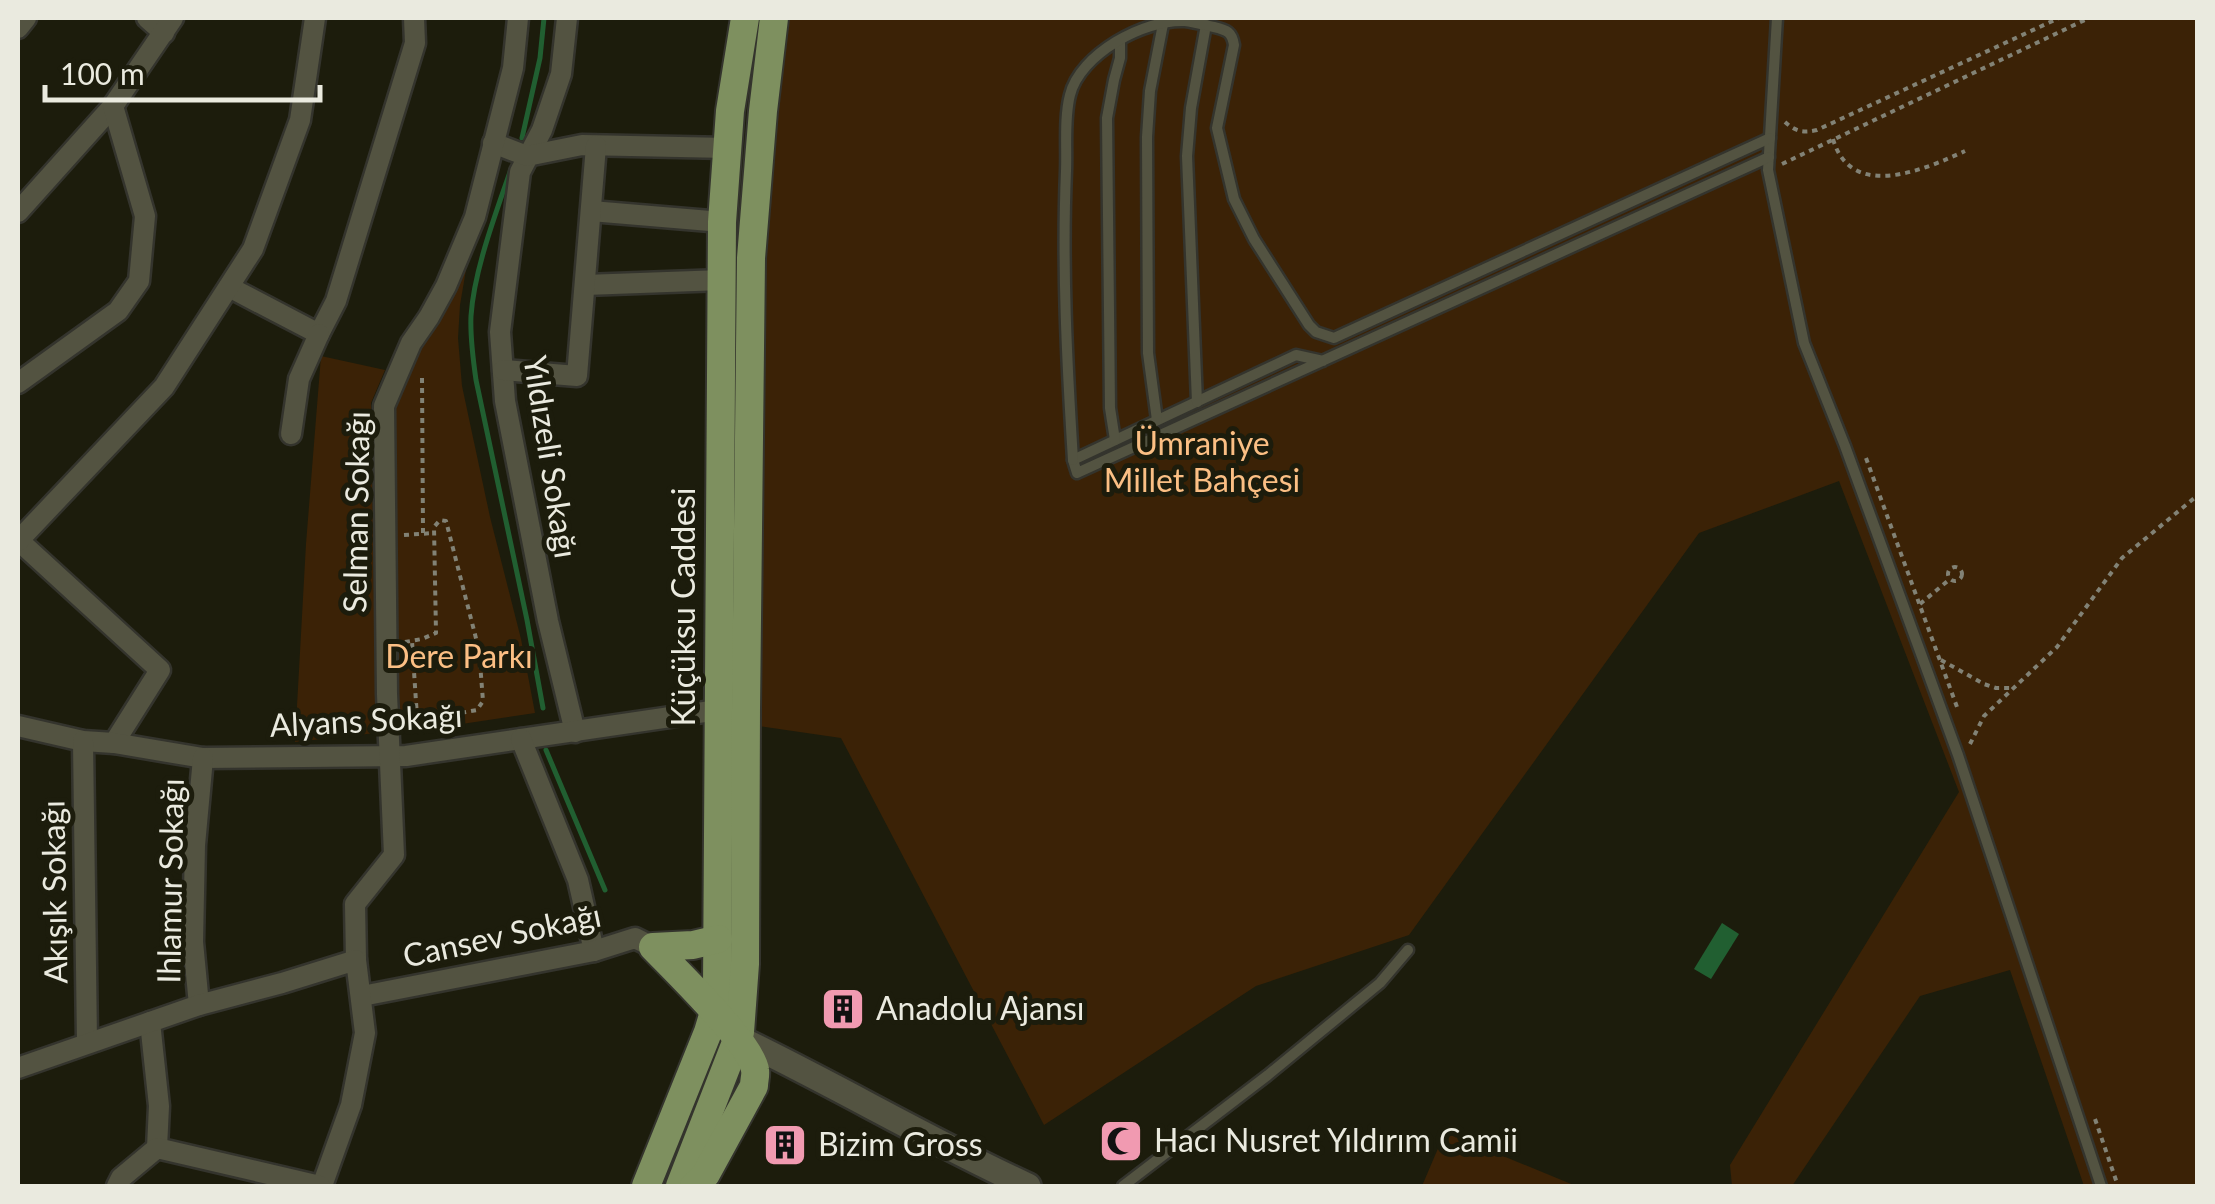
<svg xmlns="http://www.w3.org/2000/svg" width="2215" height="1204" font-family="Lato,sans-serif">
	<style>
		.green { fill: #3b2206 }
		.water { fill: #215f31 }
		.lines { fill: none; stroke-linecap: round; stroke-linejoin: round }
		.stream { stroke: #215f31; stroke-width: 5 }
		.service-casing { stroke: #34342d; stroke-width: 15 }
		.minor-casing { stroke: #34342d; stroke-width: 25 }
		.tertiary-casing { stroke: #34342d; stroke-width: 30 }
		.primary-casing { stroke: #34342d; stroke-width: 32 }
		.path { stroke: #828275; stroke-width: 4; stroke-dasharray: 5 5; stroke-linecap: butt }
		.service { stroke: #535341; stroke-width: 10 }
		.minor { stroke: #535341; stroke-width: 20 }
		.tertiary { stroke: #535341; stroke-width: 25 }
		.primary { stroke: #7e905f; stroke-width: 28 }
		.labels { text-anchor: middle; stroke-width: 10; stroke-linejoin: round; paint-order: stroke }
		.park-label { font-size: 32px; fill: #fbbf84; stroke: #1c1c0c }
		.street-label { font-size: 32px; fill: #eaeadf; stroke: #1c1c0c }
		.poi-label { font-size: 32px; fill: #eaeadf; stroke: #1c1c0c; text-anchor: start }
	</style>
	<rect width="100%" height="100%" fill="#1c1c0c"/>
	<g class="green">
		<polygon points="783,18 2197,18 2197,1186 2084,1186 2010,970 1920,996 1792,1186 1732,1186 1730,1165 1959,792 1839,481 1699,533 1409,935 1256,986 1044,1125 841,738 758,726 756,269"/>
		<polygon points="478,234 467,264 460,305 458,338 462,386 490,517 521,639 535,713 415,731 405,731 396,720 392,407 398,383 434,325"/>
		<polygon points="321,356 385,370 371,403 376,733 295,742 306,544"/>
		<polygon points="1445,1132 1576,1186 1422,1186"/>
	</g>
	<polygon class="water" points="1722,923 1739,934 1711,979 1694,969"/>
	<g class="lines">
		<g class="stream">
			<polyline points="522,138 540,58 544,18"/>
			<path d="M 511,169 C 496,213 474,270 471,316 C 470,337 473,359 476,380 L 527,620 L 543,708"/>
			<polyline points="546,750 605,890"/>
		</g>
		<g class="service-casing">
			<g id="service">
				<polyline points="1777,18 1768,170 1804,343 1845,446 1958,755 2101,1186"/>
				<polyline points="1323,361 1296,355 1073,460 1077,473 1769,157"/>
				<polyline points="1197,402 1187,156 1191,108 1206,25"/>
				<polyline points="1157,420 1148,353 1147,137 1150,91 1163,24"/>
				<polyline points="1115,440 1110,408 1107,118 1114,80 1120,58 1120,41"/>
				<path d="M 1073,460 C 1067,364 1062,267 1066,171 C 1067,147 1064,118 1070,95 C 1080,54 1144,19 1185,21 C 1194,22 1205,25 1214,27 C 1227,30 1232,32 1234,45 L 1217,128 L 1234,199 L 1254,239 L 1309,325 L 1316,332 L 1334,338 L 1770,138"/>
				<polyline points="1123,1186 1268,1075 1380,983 1408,950"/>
			</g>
		</g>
		<g class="minor-casing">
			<g id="minor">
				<polyline points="147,18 164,33"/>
				<polyline points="567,18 561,74 542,130 520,172 500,332 505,401 548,621 575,732"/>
				<polyline points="18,28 26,18"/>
				<polyline points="493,143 527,156 582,145 728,148"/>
				<polyline points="591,211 722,222"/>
				<polyline points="18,212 113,106 173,18"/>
				<polyline points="585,285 722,280"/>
				<polyline points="229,287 319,334 336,301 415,43 414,18"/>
				<polyline points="503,370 577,376 596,146"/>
				<polyline points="18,383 118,311 139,281 145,216 113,106"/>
				<polyline points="291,434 299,379 319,334"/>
				<polyline points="18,540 160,670 114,743"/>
				<polyline points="18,541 164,387 253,249 300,120 315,18"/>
				<polyline points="18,726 83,741 114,743 203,758 406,756 718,710"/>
				<polyline points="521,739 578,880 594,951"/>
				<polyline points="83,741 87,1042"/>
				<polyline points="356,960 355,904 394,855 387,694 384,406 411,343 429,317 446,286 475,217 513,68 518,18"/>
				<polyline points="362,996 594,951 635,938 653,947"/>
				<polyline points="199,1005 193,942 195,845 203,758"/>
				<polyline points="150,1022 159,1106 157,1148"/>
				<polyline points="18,1068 199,1005 282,983 356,960 365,1033 351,1105 322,1186"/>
				<polyline points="117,1186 121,1178 157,1148 320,1186"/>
			</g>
		</g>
		<g class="tertiary-casing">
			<path id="tertiary" d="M 738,1038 C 836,1085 930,1141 1028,1186"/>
		</g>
		<g class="primary-casing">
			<g id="primary">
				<polyline points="646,1186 708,1032 714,1012 717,988 722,222 730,111 745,18"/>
				<polyline points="680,1186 740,1032 745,964 746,710 751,258 763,111 774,18"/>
				<path d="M 694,1186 L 706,1174 L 754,1086 C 754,1080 756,1075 755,1070 C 752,1044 675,970 653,947 L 693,945 L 718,939"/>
			</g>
		</g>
		<g class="path">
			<path d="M 1785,122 C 1796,132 1803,133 1817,130 L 2059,18"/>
			<path d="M 1833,139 C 1851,202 1926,169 1965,151"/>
			<polyline points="1782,164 2089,18"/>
			<polyline points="422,378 423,533"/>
			<polyline points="1866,458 1957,707"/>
			<polyline points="404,535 434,533"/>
			<circle cx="1955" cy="574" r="7"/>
			<polyline points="1920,604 1950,579"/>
			<polyline points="405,642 422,639 436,633 434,527 440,520 446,521 479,650 483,701 477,710 420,720 417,717 412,641"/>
			<polyline points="1941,660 1984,684 1996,688 2014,688"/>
			<polyline points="1970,744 1984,716 2057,647 2122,558 2198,495"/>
			<polyline points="2095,1119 2118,1186"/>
		</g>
		<use href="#service" class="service"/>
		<use href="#minor" class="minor"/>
		<use href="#tertiary" class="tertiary"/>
		<use href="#primary" class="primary"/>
	</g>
	<defs>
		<g id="building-square" transform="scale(2.25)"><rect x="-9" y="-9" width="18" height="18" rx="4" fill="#f19ab1" stroke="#1c1c0c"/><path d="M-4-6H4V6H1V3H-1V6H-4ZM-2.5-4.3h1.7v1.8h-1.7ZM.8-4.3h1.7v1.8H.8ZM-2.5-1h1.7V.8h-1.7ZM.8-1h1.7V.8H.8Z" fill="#111"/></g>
		<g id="mosque-square" transform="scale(2.25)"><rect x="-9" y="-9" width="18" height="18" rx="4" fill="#f19ab1" stroke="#1c1c0c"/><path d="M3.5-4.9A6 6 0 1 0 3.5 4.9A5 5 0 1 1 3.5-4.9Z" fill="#111"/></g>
	</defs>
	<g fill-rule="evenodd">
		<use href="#building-square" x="843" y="1009"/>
		<use href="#mosque-square" x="1121" y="1141"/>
		<use href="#building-square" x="785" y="1145"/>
	</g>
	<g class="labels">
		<g class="park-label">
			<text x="1202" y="455">Ümraniye<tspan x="1202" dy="37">Millet Bahçesi</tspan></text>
			<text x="459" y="668">Dere Parkı</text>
		</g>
		<g class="street-label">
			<text transform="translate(550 457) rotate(81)" y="11">Yıldızeli Sokağı</text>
			<text transform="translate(357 512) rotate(-89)" y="11">Selman Sokağı</text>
			<text transform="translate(684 607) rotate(-90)" y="11">Küçüksu Caddesi</text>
			<text transform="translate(366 721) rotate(-3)" y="11">Alyans Sokağı</text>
			<text transform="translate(171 881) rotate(-89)" y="11">Ihlamur Sokağı</text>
			<text transform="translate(55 892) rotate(-91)" y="11">Akışık Sokağı</text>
			<text transform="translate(502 936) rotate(-12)" y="11">Cansev Sokağı</text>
		</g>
		<g class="poi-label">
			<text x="876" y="1020">Anadolu Ajansı</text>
			<text x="1154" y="1152">Hacı Nusret Yıldırım Camii</text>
			<text x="818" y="1156">Bizim Gross</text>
		</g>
	</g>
	<rect width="2215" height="1204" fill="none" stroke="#eaeadf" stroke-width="40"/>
	<path d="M45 85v15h275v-15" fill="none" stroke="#eaeadf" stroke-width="5"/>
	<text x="60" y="85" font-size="30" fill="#eaeadf" stroke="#1c1c0c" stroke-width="8" paint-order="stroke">100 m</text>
</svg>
